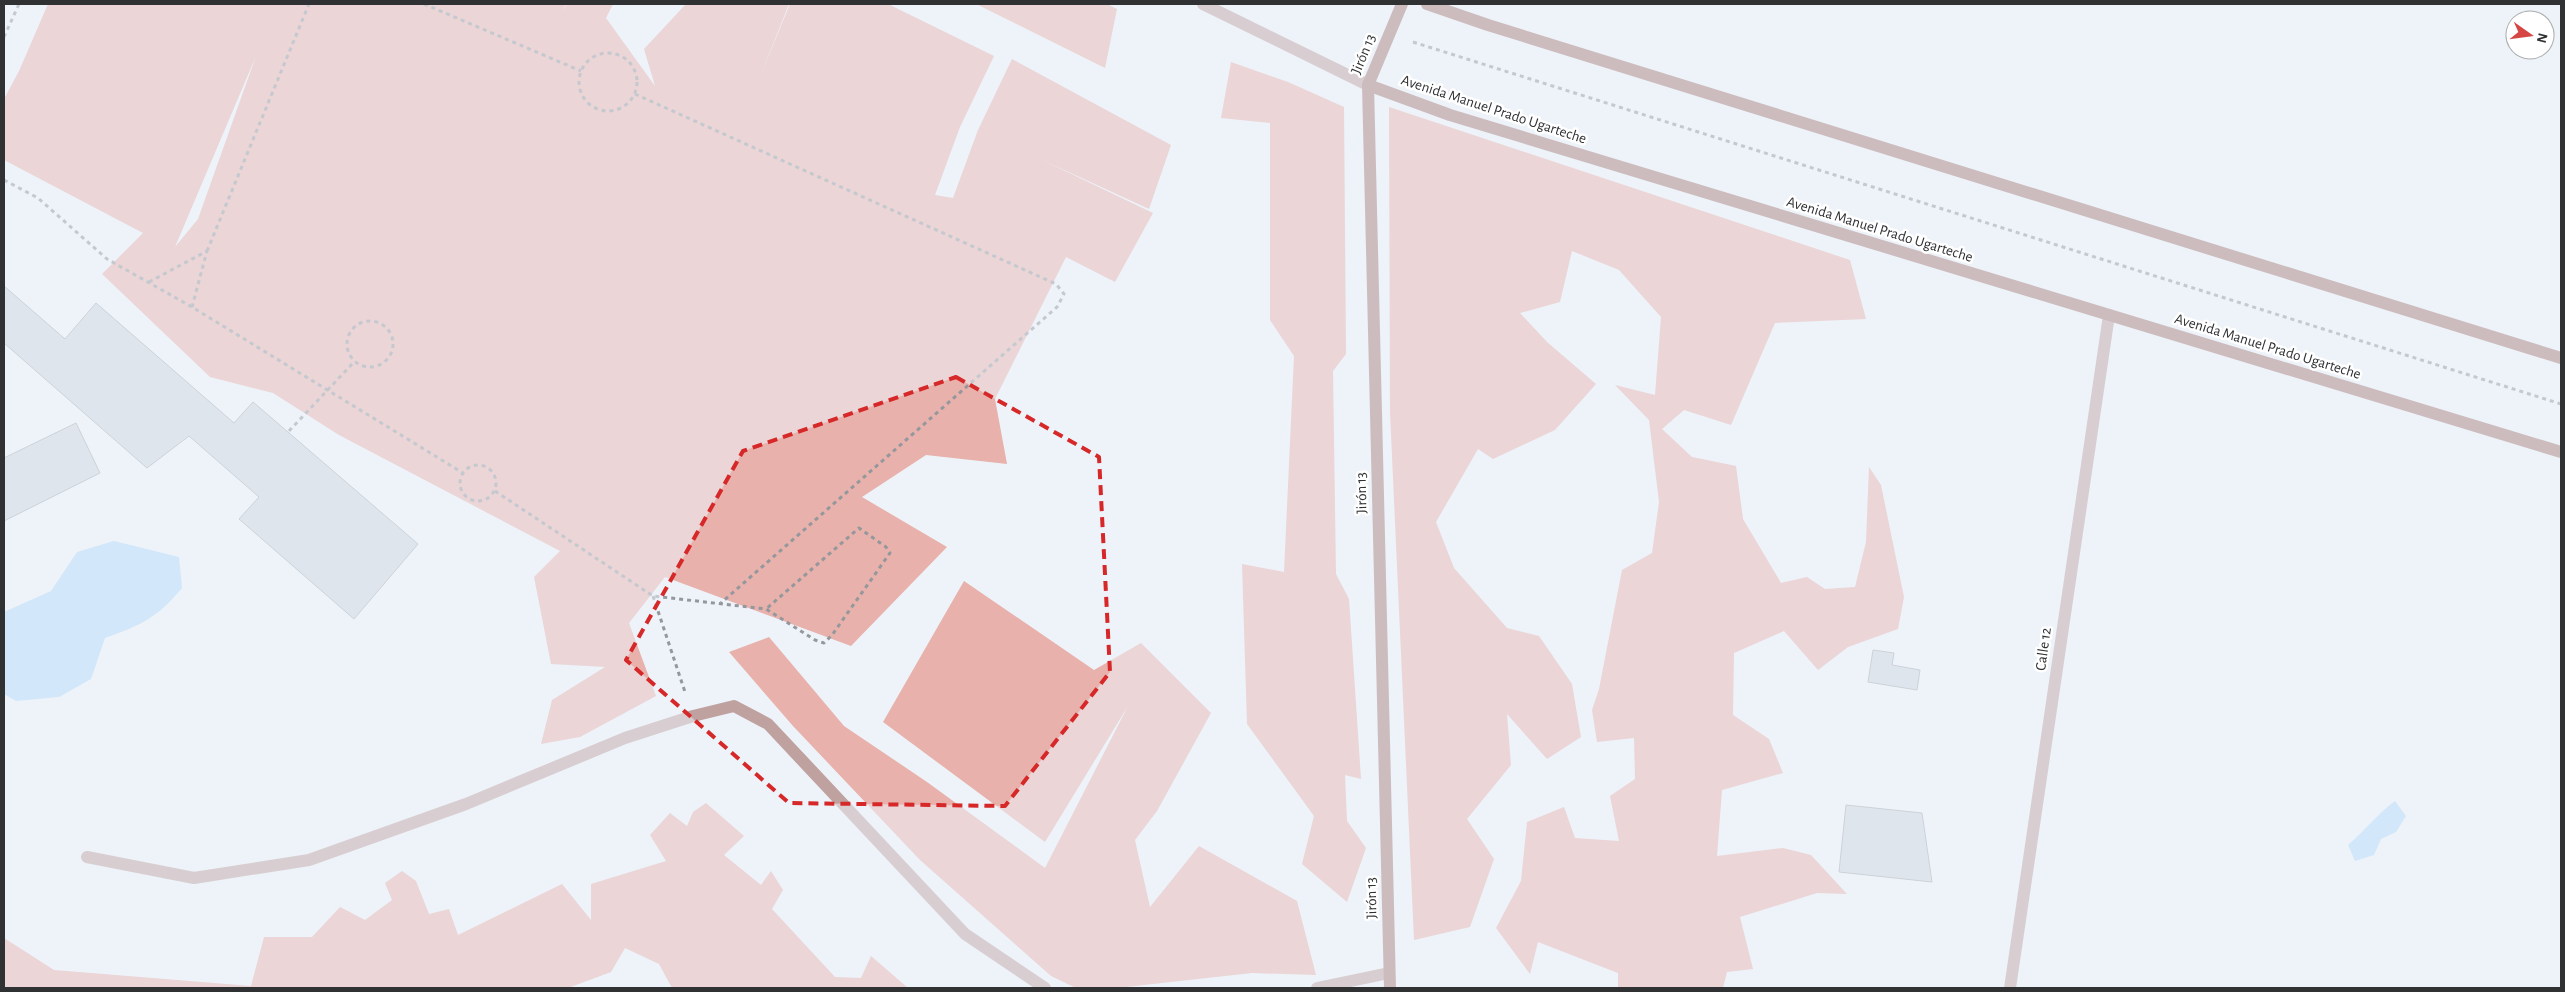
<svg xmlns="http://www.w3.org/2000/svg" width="2565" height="992" font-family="'Alegreya Sans',sans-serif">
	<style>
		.green { fill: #e8b1ab; fill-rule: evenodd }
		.water { fill: #b2d9f9 }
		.building { fill: #cfd6dc; stroke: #a5abb0 }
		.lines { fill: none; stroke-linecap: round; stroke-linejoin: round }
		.path { stroke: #94989c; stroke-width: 3; stroke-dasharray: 4 4; stroke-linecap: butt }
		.lane { stroke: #bfa29f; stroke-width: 12 }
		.street { stroke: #bfa29f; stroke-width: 12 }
		.secondary { stroke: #a47b77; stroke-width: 12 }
		.marked { fill: none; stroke: #d62828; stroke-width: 4; stroke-dasharray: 10 6; stroke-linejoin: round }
		.labels { text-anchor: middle; stroke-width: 5; stroke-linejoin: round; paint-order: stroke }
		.street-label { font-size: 15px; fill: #2f3133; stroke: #fff }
	</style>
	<rect width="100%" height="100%" fill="#edf3f9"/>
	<g class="green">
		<path d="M 48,4 L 566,4 L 563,11 L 567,4 L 613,4 L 606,18 L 655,86 L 644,49 L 686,4 L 789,4 L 759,79 L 790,4 L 888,4 L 994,56 L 960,127 L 935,195 L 953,198 L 978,130 L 1012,59 L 1171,145 L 1149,209 L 1038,158 L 1153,213 L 1115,282 L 1066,257 L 995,399 L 1007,464 L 926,455 L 862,497 L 947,547 L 851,646 L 665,577 L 629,623 L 656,696 L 580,737 L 541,744 L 552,700 L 605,667 L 551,664 L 534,577 L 560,551 L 339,435 L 273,393 L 210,377 L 102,274 L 143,233 L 4,160 L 4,99 L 19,71 ZM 256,56 L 198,219 L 175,247 Z"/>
		<polygon points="976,4 1107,4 1117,9 1105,68"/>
		<polygon points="1231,62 1288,82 1344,107 1346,354 1333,371 1336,574 1349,599 1361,779 1345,775 1347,821 1366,848 1347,902 1302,864 1314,816 1247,724 1242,564 1284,572 1294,356 1270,320 1270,123 1221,118"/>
		<polygon points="1389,107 1850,260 1866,319 1775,323 1731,425 1684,410 1662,429 1692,457 1736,466 1743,519 1781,583 1807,577 1825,589 1855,587 1866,542 1869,467 1881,485 1904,597 1898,629 1848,647 1818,670 1784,631 1734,653 1733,715 1769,739 1783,773 1722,790 1717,856 1783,848 1811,855 1847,894 1817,893 1740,917 1753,969 1727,972 1723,988 1618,988 1618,973 1538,942 1530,974 1496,928 1521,881 1527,822 1564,807 1575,838 1619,841 1610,796 1635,779 1634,738 1597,742 1592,710 1599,689 1622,570 1652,553 1659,502 1649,420 1615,385 1655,395 1661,317 1619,270 1572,251 1560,302 1520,313 1547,342 1596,384 1555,430 1493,459 1478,449 1436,522 1454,568 1507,628 1539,636 1572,684 1581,737 1547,759 1507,714 1511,765 1467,819 1494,859 1470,927 1414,940 1390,412"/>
		<polygon points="964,581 1094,670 1141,643 1211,713 1157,811 1135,840 1150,907 1199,846 1297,901 1316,975 1252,973 1117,988 1076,988 1051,976 920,860 793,726 729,652 769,637 844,726 927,782 1045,868 1128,706 1045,842 883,722"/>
		<polygon points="706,803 744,836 724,855 761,885 771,871 783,890 772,909 835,977 861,978 871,956 908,988 672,988 659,964 625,948 611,972 568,988 4,988 4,938 54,970 251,986 264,937 312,937 340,907 365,920 392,900 385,883 402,871 416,881 429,914 449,909 458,935 562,884 591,920 591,884 666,861 650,835 670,813 687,826 693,812"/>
	</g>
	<g class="water">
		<path d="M 114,541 L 179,557 L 182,588 C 157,618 141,625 105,638 L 91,679 L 59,697 L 16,701 L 4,694 L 4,612 L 51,591 L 77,552 Z"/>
		<path d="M 2395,801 L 2406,816 L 2396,832 L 2381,839 L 2374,855 L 2355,861 L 2348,845 C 2365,831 2377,814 2395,801 Z"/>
	</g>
	<g class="building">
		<polygon points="4,286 65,339 96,303 234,423 253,402 418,544 354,619 239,519 259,497 189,436 147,468 4,343"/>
		<polygon points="76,423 100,473 4,521 4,458"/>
		<polygon points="1873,650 1894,653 1892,665 1920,670 1917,690 1868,682"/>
		<polygon points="1846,805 1922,813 1932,882 1839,872"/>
	</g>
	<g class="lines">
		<g class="path">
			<polyline points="424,4 581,71"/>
			<polyline points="4,37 19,4"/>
			<polyline points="1413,42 2561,404"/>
			<circle cx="608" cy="82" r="29"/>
			<polyline points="635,94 1056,284 1064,294 1057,307 721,603"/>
			<polyline points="4,180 38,198 107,259 192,307 463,473"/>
			<polyline points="207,251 309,4"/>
			<polyline points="149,282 207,251 192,307"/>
			<circle cx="370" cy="344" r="23"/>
			<polyline points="289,431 354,362"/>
			<circle cx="478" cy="483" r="18"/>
			<polyline points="495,491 653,596 766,609 815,640 824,643 832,635 890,553 886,547 859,528 766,609"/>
			<polyline points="653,596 685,692"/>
		</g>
		<g class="lane">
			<polyline points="87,857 194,878 309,860 466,804 625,738 693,716 734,706 768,724 965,934 1045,988"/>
			<polyline points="1317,988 1389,973"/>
		</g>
		<g class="street">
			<polyline points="1203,4 1368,85"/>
			<polyline points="2010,988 2109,315"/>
		</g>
		<g class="secondary">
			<polyline points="1427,4 1488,25 2561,358"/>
			<polyline points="1368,85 1450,115 2561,452"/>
			<polyline points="1390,988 1368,85 1402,4"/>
		</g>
	</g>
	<path d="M0 0H2565V992H0ZM 956,377 L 1099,457 L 1110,672 L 1005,806 L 789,803 L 626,660 L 743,451 Z" fill="#edf3f9" fill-opacity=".55" fill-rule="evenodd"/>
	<path class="marked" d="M 956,377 L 1099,457 L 1110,672 L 1005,806 L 789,803 L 626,660 L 743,451 Z"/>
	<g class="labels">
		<g class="street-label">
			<text transform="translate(1363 54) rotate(-67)" y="5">Jirón 13</text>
			<text transform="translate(1494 109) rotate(18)" y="5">Avenida Manuel Prado Ugarteche</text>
			<text transform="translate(1880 229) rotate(17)" y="5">Avenida Manuel Prado Ugarteche</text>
			<text transform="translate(2268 346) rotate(17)" y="5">Avenida Manuel Prado Ugarteche</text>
			<text transform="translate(1361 493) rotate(-91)" y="5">Jirón 13</text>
			<text transform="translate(2043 649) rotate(-82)" y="5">Calle 12</text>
			<text transform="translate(1371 898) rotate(-91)" y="5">Jirón 13</text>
		</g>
	</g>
	<rect width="2565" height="992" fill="none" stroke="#2f3133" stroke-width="10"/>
	<g transform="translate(2530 35) rotate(104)"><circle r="24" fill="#ffffff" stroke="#acadad"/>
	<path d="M0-4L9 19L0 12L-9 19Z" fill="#d64744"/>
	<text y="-8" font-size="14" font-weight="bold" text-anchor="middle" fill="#2f3133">N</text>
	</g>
</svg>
